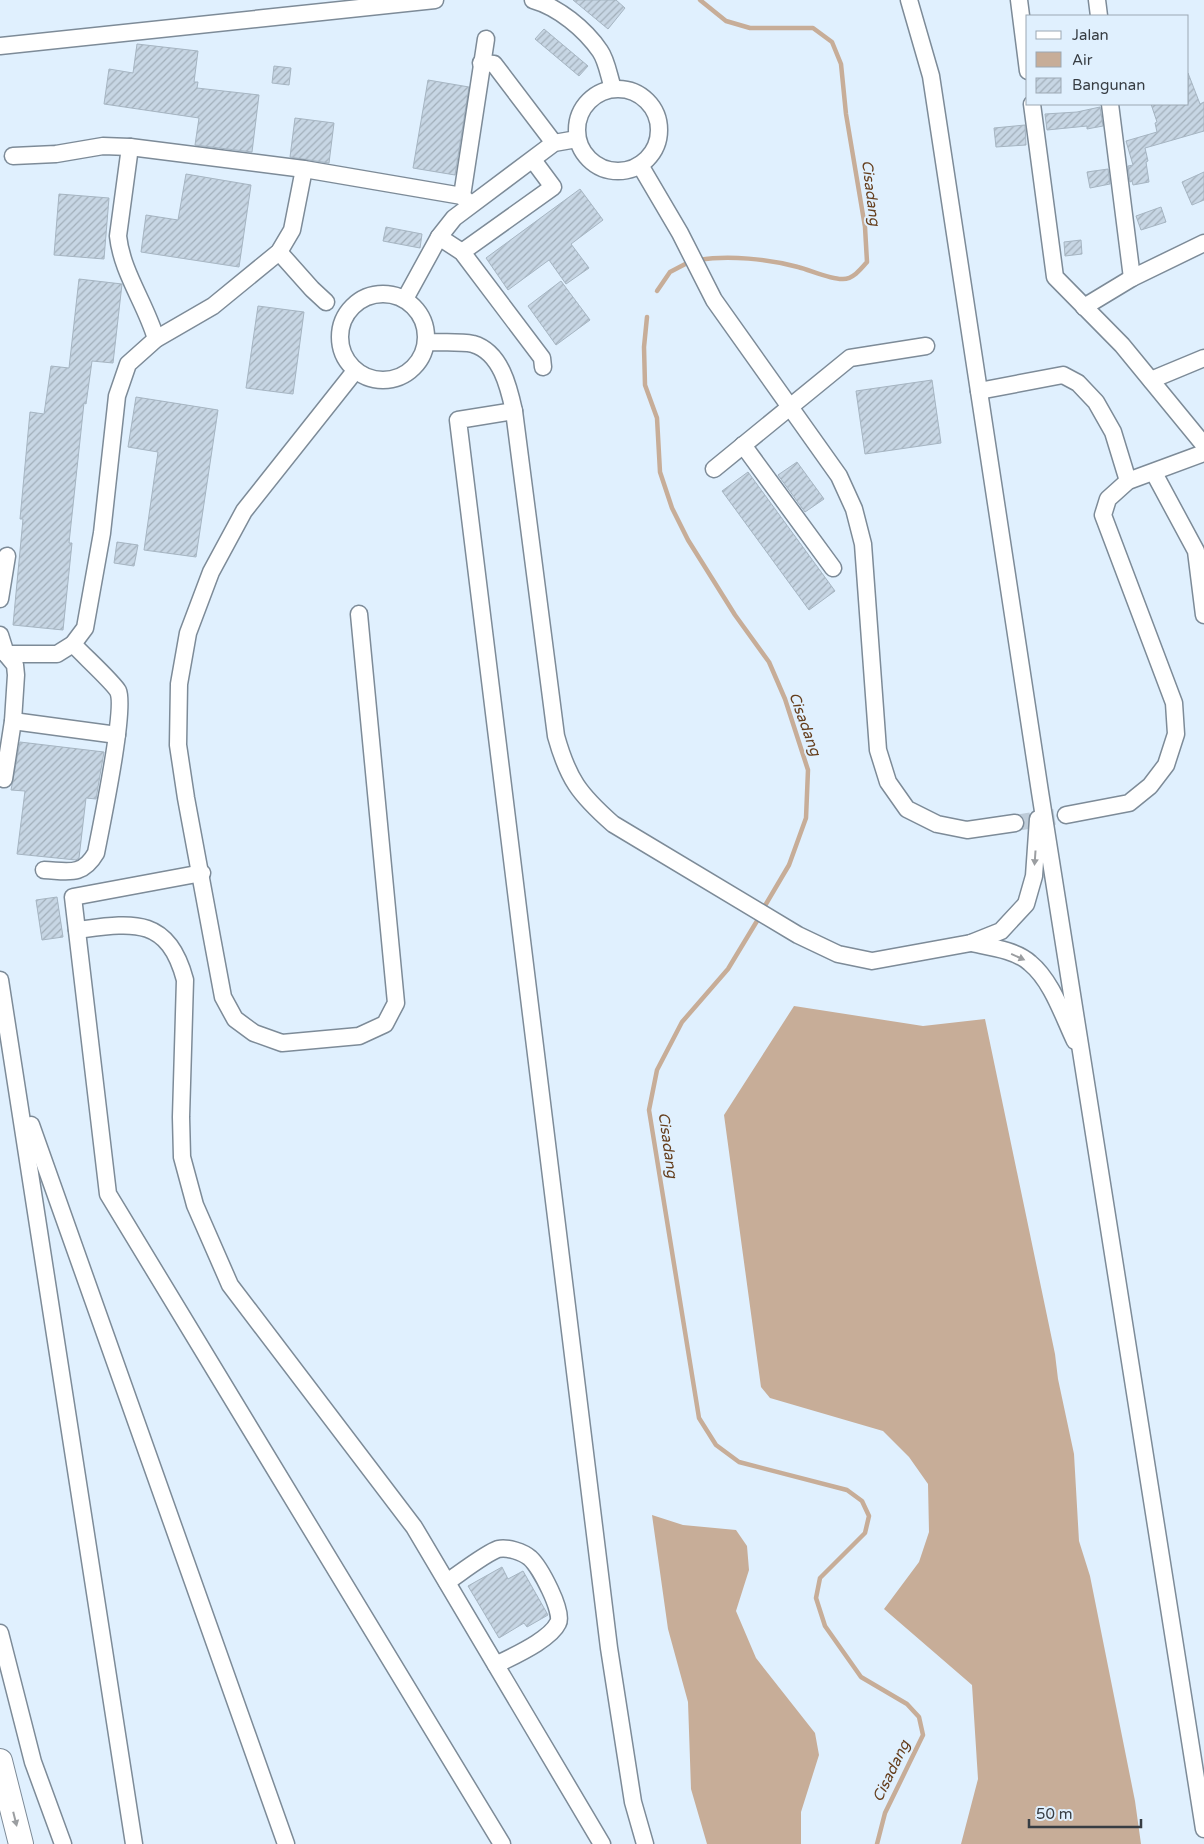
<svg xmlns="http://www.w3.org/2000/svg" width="1204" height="1844" font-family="'Varela Round',sans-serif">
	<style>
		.water { fill: #c7ad98 }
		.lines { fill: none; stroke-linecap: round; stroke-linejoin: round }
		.stream { stroke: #c7ad98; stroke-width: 4.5 }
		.building { fill: url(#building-hatch); stroke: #a6b5c2 }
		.minor-tunnel { stroke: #beccd9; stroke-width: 16; stroke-dasharray: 16 8; stroke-linecap: butt }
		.minor-casing { stroke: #7d8b98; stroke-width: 19 }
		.highway-casing { stroke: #7d8b98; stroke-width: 26 }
		.minor { stroke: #fff; stroke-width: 16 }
		.highway { stroke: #fff; stroke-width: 24 }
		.oneway { fill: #9b9ea1 }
		.labels { text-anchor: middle; stroke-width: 4; stroke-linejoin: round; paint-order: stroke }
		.water-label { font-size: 15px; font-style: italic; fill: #653e1d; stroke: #e0f0fe }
	</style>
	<defs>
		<pattern id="building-hatch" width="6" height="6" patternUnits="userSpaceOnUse" patternTransform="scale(1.25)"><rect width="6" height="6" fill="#c7d6e4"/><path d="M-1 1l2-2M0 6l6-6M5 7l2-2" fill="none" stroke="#a2afba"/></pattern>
	</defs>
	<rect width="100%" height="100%" fill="#e0f0fe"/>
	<g class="water">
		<polygon points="794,1006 923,1026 985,1019 1055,1354 1058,1379 1074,1454 1079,1541 1090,1576 1135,1801 1141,1844 961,1844 978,1779 972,1685 884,1609 919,1562 929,1532 928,1484 909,1457 883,1431 770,1398 761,1387 724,1115"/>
		<polygon points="652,1515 683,1525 736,1530 747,1546 749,1570 736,1611 756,1658 815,1733 819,1755 801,1812 801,1844 707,1844 691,1789 688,1702 668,1629"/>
	</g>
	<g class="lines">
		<g class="stream">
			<path d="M 699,260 C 728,255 769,259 798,267 C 810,270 832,280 843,279 C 853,279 861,269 867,262 L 865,227 L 846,114 L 841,64 L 832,42 L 813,28 L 750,28 L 726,21 L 700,0"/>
			<polyline points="657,291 670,272 691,261"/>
			<polyline points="647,317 644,347 645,385 657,418 660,472 672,508 688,540 735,615 769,662 785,699 808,770 806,818 789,865 763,909"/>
			<polyline points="760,916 728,969 682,1022 657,1070 649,1110 699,1418 716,1445 739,1462 847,1490 862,1501 869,1516 865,1533 820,1578 816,1598 825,1626 861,1677 907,1704 919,1717 923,1735 885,1813 877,1844"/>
		</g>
	</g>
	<g class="building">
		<polygon points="573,0 616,0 625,8 608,29"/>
		<polygon points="544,29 588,66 579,76 535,39"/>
		<polygon points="137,44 198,51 194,82 198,82 197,88 259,95 252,152 195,145 199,118 104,104 109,69 133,73"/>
		<polygon points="274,66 291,68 289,85 272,83"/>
		<polygon points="1188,73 1200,104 1204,102 1204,131 1145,148 1148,161 1146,162 1149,182 1133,185 1132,181 1130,182 1128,166 1133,165 1126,141 1157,132 1155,123 1157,122 1151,104 1188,104"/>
		<polygon points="428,80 469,87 455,175 413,168"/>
		<polygon points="1100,107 1103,126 1087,129 1087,126 1047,130 1045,114 1077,112"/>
		<polygon points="295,118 334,123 329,163 290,157"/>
		<polygon points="1025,125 1026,145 996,147 994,128"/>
		<polygon points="1108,169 1110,184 1090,188 1087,172"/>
		<polygon points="1204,172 1204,200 1192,205 1182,182"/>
		<polygon points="186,174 251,185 239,267 141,252 146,215 178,220"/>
		<polygon points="580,189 603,220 571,244 589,268 566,284 549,260 508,290 486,258"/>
		<polygon points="59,194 109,198 104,259 54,255"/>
		<polygon points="1161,207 1166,222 1141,230 1136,216"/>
		<polygon points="386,227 422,234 420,248 383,241"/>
		<polygon points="1081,240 1082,254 1065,256 1064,242"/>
		<polygon points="79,279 122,284 113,363 92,361 86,404 84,403 69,543 72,543 63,630 13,625 23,519 20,519 30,412 44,414 51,366 69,368"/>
		<polygon points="561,281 590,320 556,345 528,306"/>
		<polygon points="258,306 304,312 293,394 246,388"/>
		<polygon points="932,380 941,443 865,454 856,391"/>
		<polygon points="136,397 218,410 196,557 144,550 158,452 128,447"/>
		<polygon points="797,462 824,499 805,512 778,475"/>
		<polygon points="748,472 835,591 809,610 722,491"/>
		<polygon points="117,542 138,545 134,566 114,563"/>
		<polygon points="20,742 104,752 96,799 86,798 79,858 76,860 17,854 25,791 11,790"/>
		<polygon points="57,897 63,937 42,940 36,900"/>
		<polygon points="502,1567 508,1579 523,1571 548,1615 527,1627 524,1623 499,1638 468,1586"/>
	</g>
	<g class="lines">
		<polyline class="minor-tunnel" points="1015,823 1066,815"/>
		<g class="minor-casing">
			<g id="minor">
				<path d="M 533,0 C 558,7 585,29 600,51 C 607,61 609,77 613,88"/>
				<polyline points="909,0 931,76 1040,792 1204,1829"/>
				<polyline points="1019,0 1028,71"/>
				<polyline points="1097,0 1099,16"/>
				<polyline points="0,46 435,0"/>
				<polyline points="481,63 494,64 554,143"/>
				<circle cx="618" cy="130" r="41"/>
				<polyline points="1032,104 1055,277 1122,345 1204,445"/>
				<polyline points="1110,104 1132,278"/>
				<path d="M 130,147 L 118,236 C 122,273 146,304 156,339"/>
				<polyline points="13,156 56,154 103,146 130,147 304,169 462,196"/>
				<polyline points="640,165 680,233 714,300 839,476 854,509 863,544 878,750 888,782 907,809 937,824 967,830 1015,823"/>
				<polyline points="468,202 462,196 486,39"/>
				<polyline points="439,237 462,252 542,358 543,367"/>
				<polyline points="279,252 312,289 326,302"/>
				<polyline points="462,252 553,187 533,160"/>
				<circle cx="383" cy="337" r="43"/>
				<polyline points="405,299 439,237 454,218 554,143 577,139"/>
				<polyline points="1084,307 1132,278 1204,243"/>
				<path d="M 427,342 C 441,343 459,341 473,344 C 501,352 509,388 514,411 L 556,736 C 568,779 579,794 613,824 L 798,935 L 838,954 L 872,961 L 971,943 L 1001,931 L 1026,904 L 1034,876 L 1038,819"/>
				<polyline points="355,371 244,511 211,572 188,633 179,684 178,745 186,798 223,997 235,1019 254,1033 282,1043 359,1036 385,1024 396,1003 359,614"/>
				<polyline points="1151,380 1204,358"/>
				<polyline points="979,391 1063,375 1078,383 1096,402 1113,432 1128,481"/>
				<polyline points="514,411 458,420 609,1648 633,1802 645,1844"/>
				<polyline points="743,445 833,568"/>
				<polyline points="714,469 850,358 926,346"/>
				<polyline points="1154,473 1196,551 1204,615"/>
				<polyline points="0,599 7,556"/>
				<polyline points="0,635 6,654 57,654 73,644 85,628 102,533 117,396 128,364 156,339 213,306 279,252 292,230 304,169"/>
				<polyline points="13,721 117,735"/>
				<polyline points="4,779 13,721 16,675 15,665 6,654"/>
				<polyline points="1066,815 1129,803 1150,786 1166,765 1176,734 1174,703 1103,515 1108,499 1128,481 1204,453"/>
				<path d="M 44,870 C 68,871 82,877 96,853 C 101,827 126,708 118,691 C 113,682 82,654 73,644"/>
				<polyline points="202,873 73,897 108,1194 502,1844"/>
				<path d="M 77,930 C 131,923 168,915 185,980 L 181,1117 L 182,1157 L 195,1205 L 230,1285 L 414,1527 L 602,1844"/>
				<path d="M 971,943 C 990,947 1016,950 1030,963 C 1052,981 1063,1016 1075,1041"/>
				<polyline points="0,980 134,1844"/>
				<polyline points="31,1125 286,1844"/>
				<path d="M 447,1582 C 459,1574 486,1553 498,1549 C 508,1547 523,1552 530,1558 C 540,1567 564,1612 558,1623 C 550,1640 513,1656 496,1665"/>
				<polyline points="0,1633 33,1762 63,1844"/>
			</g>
		</g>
		<g class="highway-casing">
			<polyline id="highway" points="0,1761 21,1844"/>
		</g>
		<use href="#minor" class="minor"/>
		<use href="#highway" class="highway"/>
	</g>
	<defs><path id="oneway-solid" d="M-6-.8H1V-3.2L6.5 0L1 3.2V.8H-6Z" transform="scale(1.25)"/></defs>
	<g class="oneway">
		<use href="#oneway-solid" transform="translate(1035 858) rotate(94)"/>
		<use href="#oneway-solid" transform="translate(1018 957) rotate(24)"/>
		<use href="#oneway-solid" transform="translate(15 1819) rotate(76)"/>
	</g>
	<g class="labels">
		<g class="water-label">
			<text transform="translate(871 193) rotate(83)" y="5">Cisadang</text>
			<text transform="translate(805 724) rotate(70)" y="5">Cisadang</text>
			<text transform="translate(668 1145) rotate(82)" y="5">Cisadang</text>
			<text transform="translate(891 1771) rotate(-64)" y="5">Cisadang</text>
		</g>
	</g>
	<rect x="1026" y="15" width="162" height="90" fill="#e0f0fe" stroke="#9ca8b3"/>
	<rect x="1036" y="31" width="25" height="8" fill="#ffffff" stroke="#9ca8b3"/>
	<text x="1072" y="40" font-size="15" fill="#373d43">Jalan</text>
	<rect x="1036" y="52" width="25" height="15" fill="#c7ad98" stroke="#9ca8b3"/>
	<text x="1072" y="65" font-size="15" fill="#373d43">Air</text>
	<rect x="1036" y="78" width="25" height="15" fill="url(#building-hatch)" stroke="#9ca8b3"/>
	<text x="1072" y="90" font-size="15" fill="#373d43">Bangunan</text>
	<path d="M1029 1819v8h112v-8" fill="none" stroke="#373d43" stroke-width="2.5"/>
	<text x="1036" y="1819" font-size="15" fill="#373d43" stroke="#e0f0fe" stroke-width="4" paint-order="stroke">50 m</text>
</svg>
